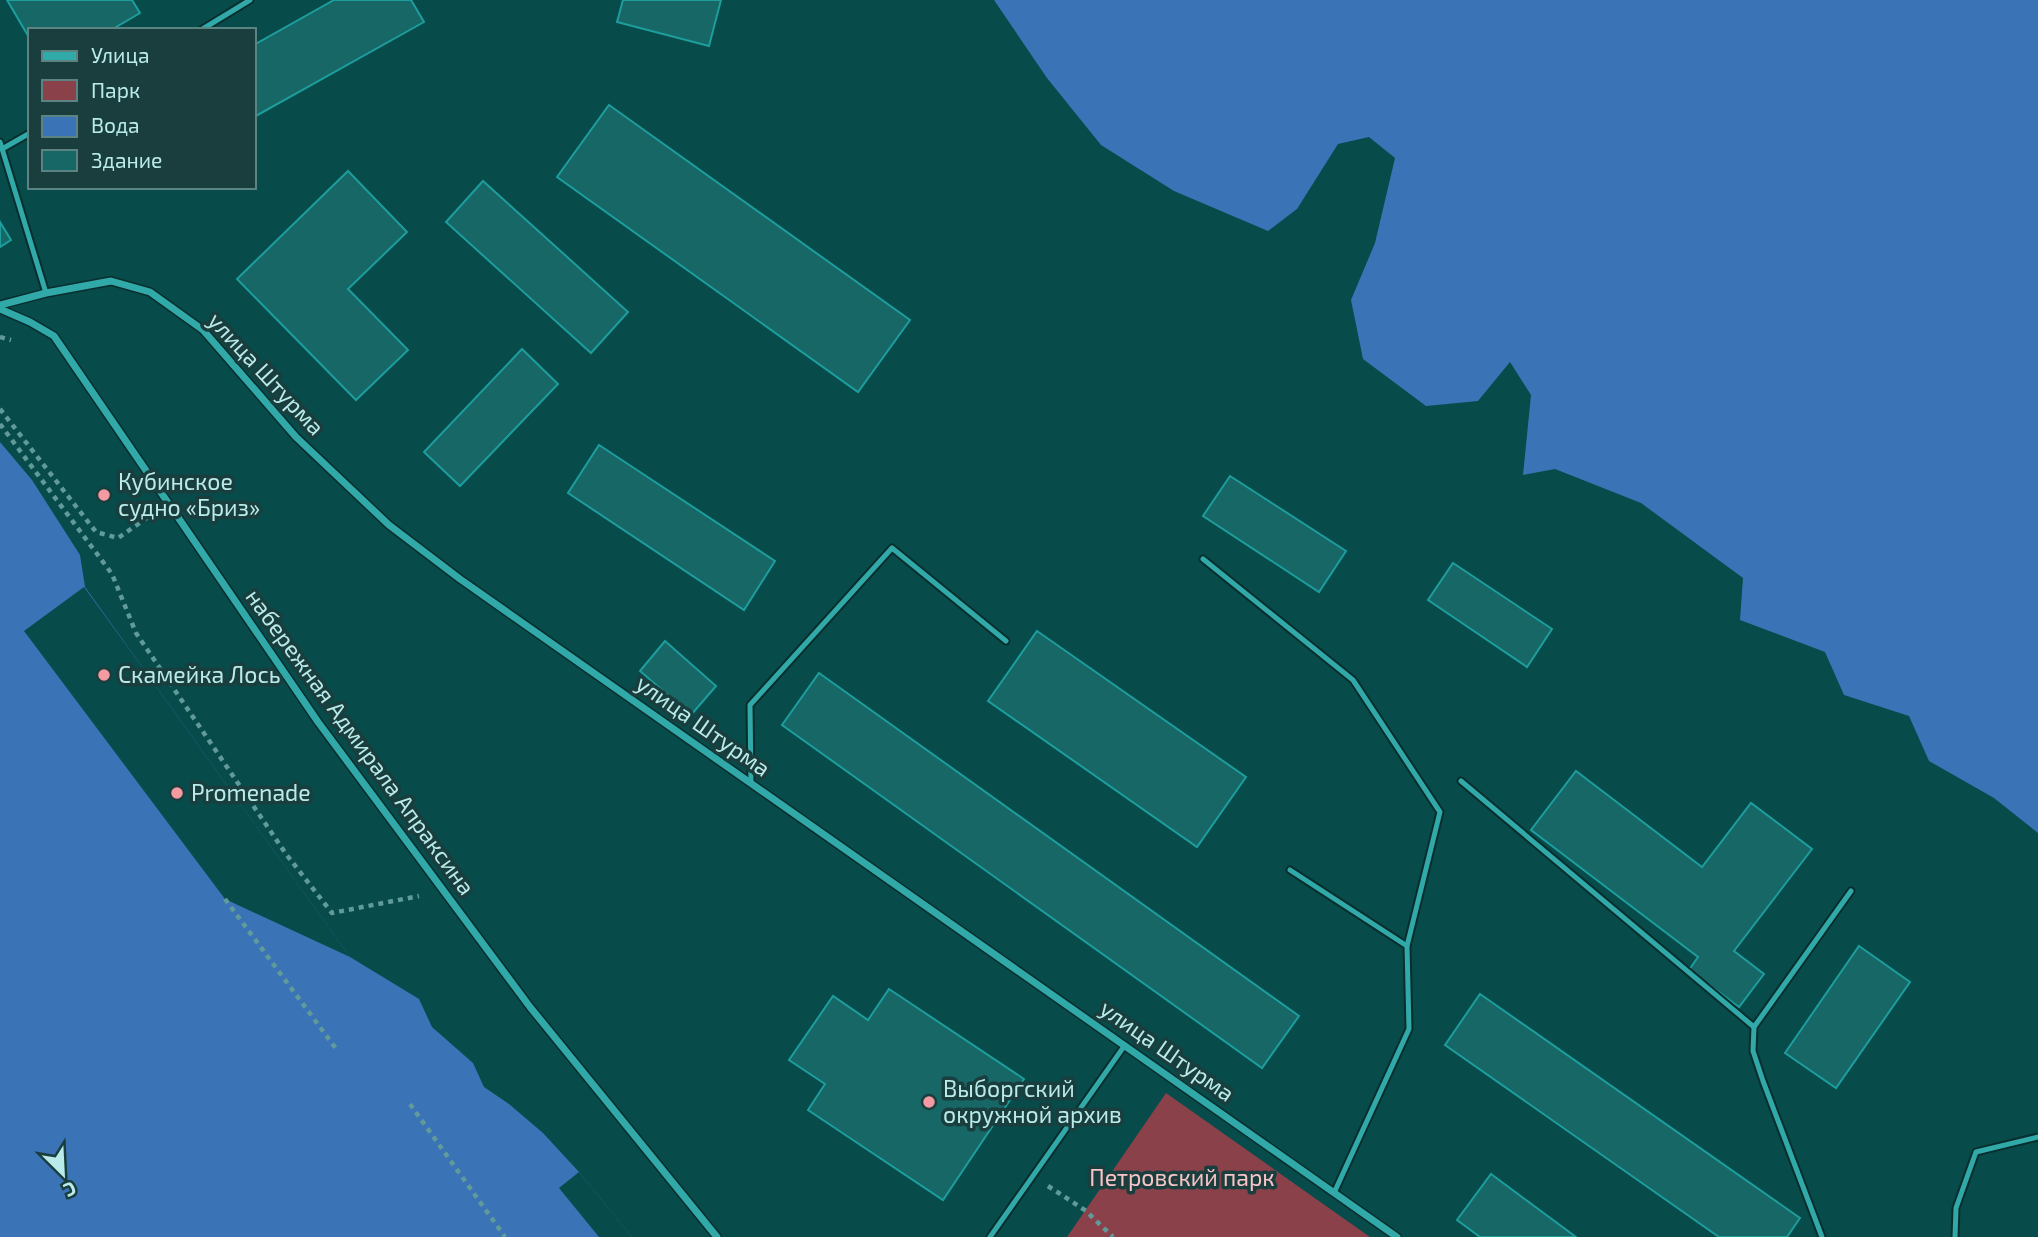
<svg xmlns="http://www.w3.org/2000/svg" width="2038" height="1237" font-family="'Exo 2',sans-serif">
	<style>
		.green { fill: #8b414a }
		.water { fill: #3b73b7 }
		.pier { fill: #084b4b }
		.building { fill: #166766; stroke: #1e9d9d; stroke-width: 2 }
		.lines { fill: none; stroke-linecap: round; stroke-linejoin: round }
		.service-casing { stroke: #092e2e; stroke-width: 9 }
		.minor-casing { stroke: #092e2e; stroke-width: 10 }
		.path { stroke: #609a9a; stroke-width: 4.5; stroke-dasharray: 5 5; stroke-linecap: butt }
		.service { stroke: #31a9a8; stroke-width: 5 }
		.minor { stroke: #31a9a8; stroke-width: 7 }
		.poi-dot { fill: #f49aa2; stroke: #1a3e3d; stroke-width: 2.5 }
		.labels { text-anchor: middle; stroke-width: 7; stroke-linejoin: round; paint-order: stroke }
		.street-label { font-size: 23px; fill: #b9ebea; stroke: #1a3e3d }
		.poi-label { font-size: 23px; fill: #b9ebea; stroke: #1a3e3d; text-anchor: start }
		.park-label { font-size: 23px; fill: #f8c4c7; stroke: #1a3e3d }
	</style>
	<rect width="100%" height="100%" fill="#084b4b"/>
	<polygon class="green" points="1166,1093 1370,1237 1067,1237"/>
	<g class="water">
		<polygon points="994,0 2038,0 2038,833 1994,798 1929,761 1909,716 1844,695 1825,652 1740,620 1743,578 1641,503 1555,469 1523,475 1531,395 1510,362 1478,401 1426,406 1363,359 1351,300 1375,243 1395,158 1369,137 1338,144 1297,209 1268,231 1174,191 1101,145 1047,78"/>
		<polygon points="0,442 32,480 80,555 85,587 350,957 419,999 432,1027 473,1063 484,1087 509,1104 543,1133 579,1172 632,1237 0,1237"/>
	</g>
	<g class="pier">
		<polygon points="84,587 140,664 350,957 225,899 24,631"/>
		<polygon points="579,1172 632,1237 599,1237 559,1188"/>
	</g>
	<g class="building">
		<polygon points="7,0 132,0 140,13 111,30 30,30 30,39"/>
		<polygon points="334,0 411,0 424,22 254,117 254,45"/>
		<polygon points="623,0 721,0 709,46 617,22"/>
		<polygon points="609,105 910,320 858,392 557,177"/>
		<polygon points="348,171 407,232 348,289 408,350 356,400 237,279"/>
		<polygon points="483,181 628,312 591,353 446,222"/>
		<polygon points="0,222 11,240 0,247"/>
		<polygon points="522,349 558,384 460,486 424,452"/>
		<polygon points="599,445 775,561 744,610 568,493"/>
		<polygon points="1230,476 1346,551 1319,592 1203,516"/>
		<polygon points="1453,563 1552,629 1527,667 1428,600"/>
		<polygon points="1037,631 1246,777 1197,847 988,701"/>
		<polygon points="665,641 716,686 691,715 640,671"/>
		<polygon points="819,673 1299,1016 1262,1068 782,725"/>
		<polygon points="1576,771 1702,867 1751,803 1812,849 1734,951 1764,974 1739,1007 1689,970 1698,957 1531,830"/>
		<polygon points="1859,946 1910,982 1836,1088 1785,1053"/>
		<polygon points="889,989 1024,1079 943,1200 808,1110 825,1084 789,1060 833,996 868,1020"/>
		<polygon points="1480,994 1800,1218 1787,1237 1719,1237 1445,1045"/>
		<polygon points="1491,1174 1576,1237 1480,1237 1457,1220"/>
	</g>
	<g class="lines">
		<g class="service-casing">
			<g id="service">
				<polyline points="201,30 250,0"/>
				<polyline points="0,142 46,293"/>
				<polyline points="2,149 30,133"/>
				<polyline points="1203,559 1353,680 1440,812 1407,946"/>
				<polyline points="1461,781 1754,1027"/>
				<polyline points="751,783 750,705 892,548 1006,641"/>
				<polyline points="1290,870 1407,946 1409,1029 1334,1193"/>
				<polyline points="990,1237 1125,1045"/>
				<polyline points="1822,1237 1763,1081 1753,1051 1754,1027 1851,891"/>
				<polyline points="1955,1237 1956,1208 1976,1152 2038,1137"/>
			</g>
		</g>
		<g class="minor-casing">
			<g id="minor">
				<polyline points="0,305 46,293 111,281 150,292 203,330 296,437 389,525 460,579 1397,1237"/>
				<polyline points="0,309 30,322 54,336 318,722 530,1007 717,1237"/>
			</g>
		</g>
		<g class="path">
			<polyline points="0,337 11,340"/>
			<polyline points="0,409 96,532 118,538 151,515"/>
			<polyline points="0,424 112,574 136,633 286,854 332,913 419,896"/>
			<polyline points="225,899 337,1050"/>
			<polyline points="410,1104 505,1237"/>
			<polyline points="1048,1186 1086,1211 1113,1237"/>
		</g>
		<use href="#service" class="service"/>
		<use href="#minor" class="minor"/>
	</g>
	<g class="poi-dot">
		<circle cx="104" cy="495" r="7"/>
		<circle cx="104" cy="675" r="7"/>
		<circle cx="177" cy="793" r="7"/>
		<circle cx="929" cy="1102" r="7"/>
	</g>
	<g class="labels">
		<g class="street-label">
			<text transform="translate(266 374) rotate(47)" y="8">улица Штурма</text>
			<text transform="translate(703 726) rotate(35)" y="8">улица Штурма</text>
			<text transform="translate(360 742) rotate(54)" y="8">набережная Адмирала Апраксина</text>
			<text transform="translate(1167 1051) rotate(35)" y="8">улица Штурма</text>
		</g>
		<g class="poi-label">
			<text x="118" y="490">Кубинское<tspan x="118" dy="26">судно «Бриз»</tspan></text>
			<text x="118" y="683">Скамейка Лось</text>
			<text x="191" y="801">Promenade</text>
			<text x="943" y="1097">Выборгский<tspan x="943" dy="26">окружной архив</tspan></text>
		</g>
		<g class="park-label">
			<text x="1182" y="1186">Петровский парк</text>
		</g>
	</g>
	<rect x="28" y="28" width="228" height="161" fill="#1a3e3d" stroke="#5a8382" stroke-width="2"/>
	<rect x="42" y="51" width="35" height="10" fill="#31a9a8" stroke="#5a8382" stroke-width="2"/>
	<text x="91" y="63" font-size="21" fill="#b9ebea">Улица</text>
	<rect x="42" y="80" width="35" height="21" fill="#8b414a" stroke="#5a8382" stroke-width="2"/>
	<text x="91" y="98" font-size="21" fill="#b9ebea">Парк</text>
	<rect x="42" y="116" width="35" height="21" fill="#3b73b7" stroke="#5a8382" stroke-width="2"/>
	<text x="91" y="133" font-size="21" fill="#b9ebea">Вода</text>
	<rect x="42" y="150" width="35" height="21" fill="#166766" stroke="#5a8382" stroke-width="2"/>
	<text x="91" y="168" font-size="21" fill="#b9ebea">Здание</text>
	<g transform="translate(63 1174) rotate(156)" stroke="#1a3e3d" stroke-width="5" paint-order="stroke">
	<path d="M0-5L12 26L0 18L-12 26Z" fill="#b9ebea"/>
	<text y="-10" font-size="19" font-weight="bold" text-anchor="middle" fill="#b9ebea">С</text>
	</g>
</svg>
